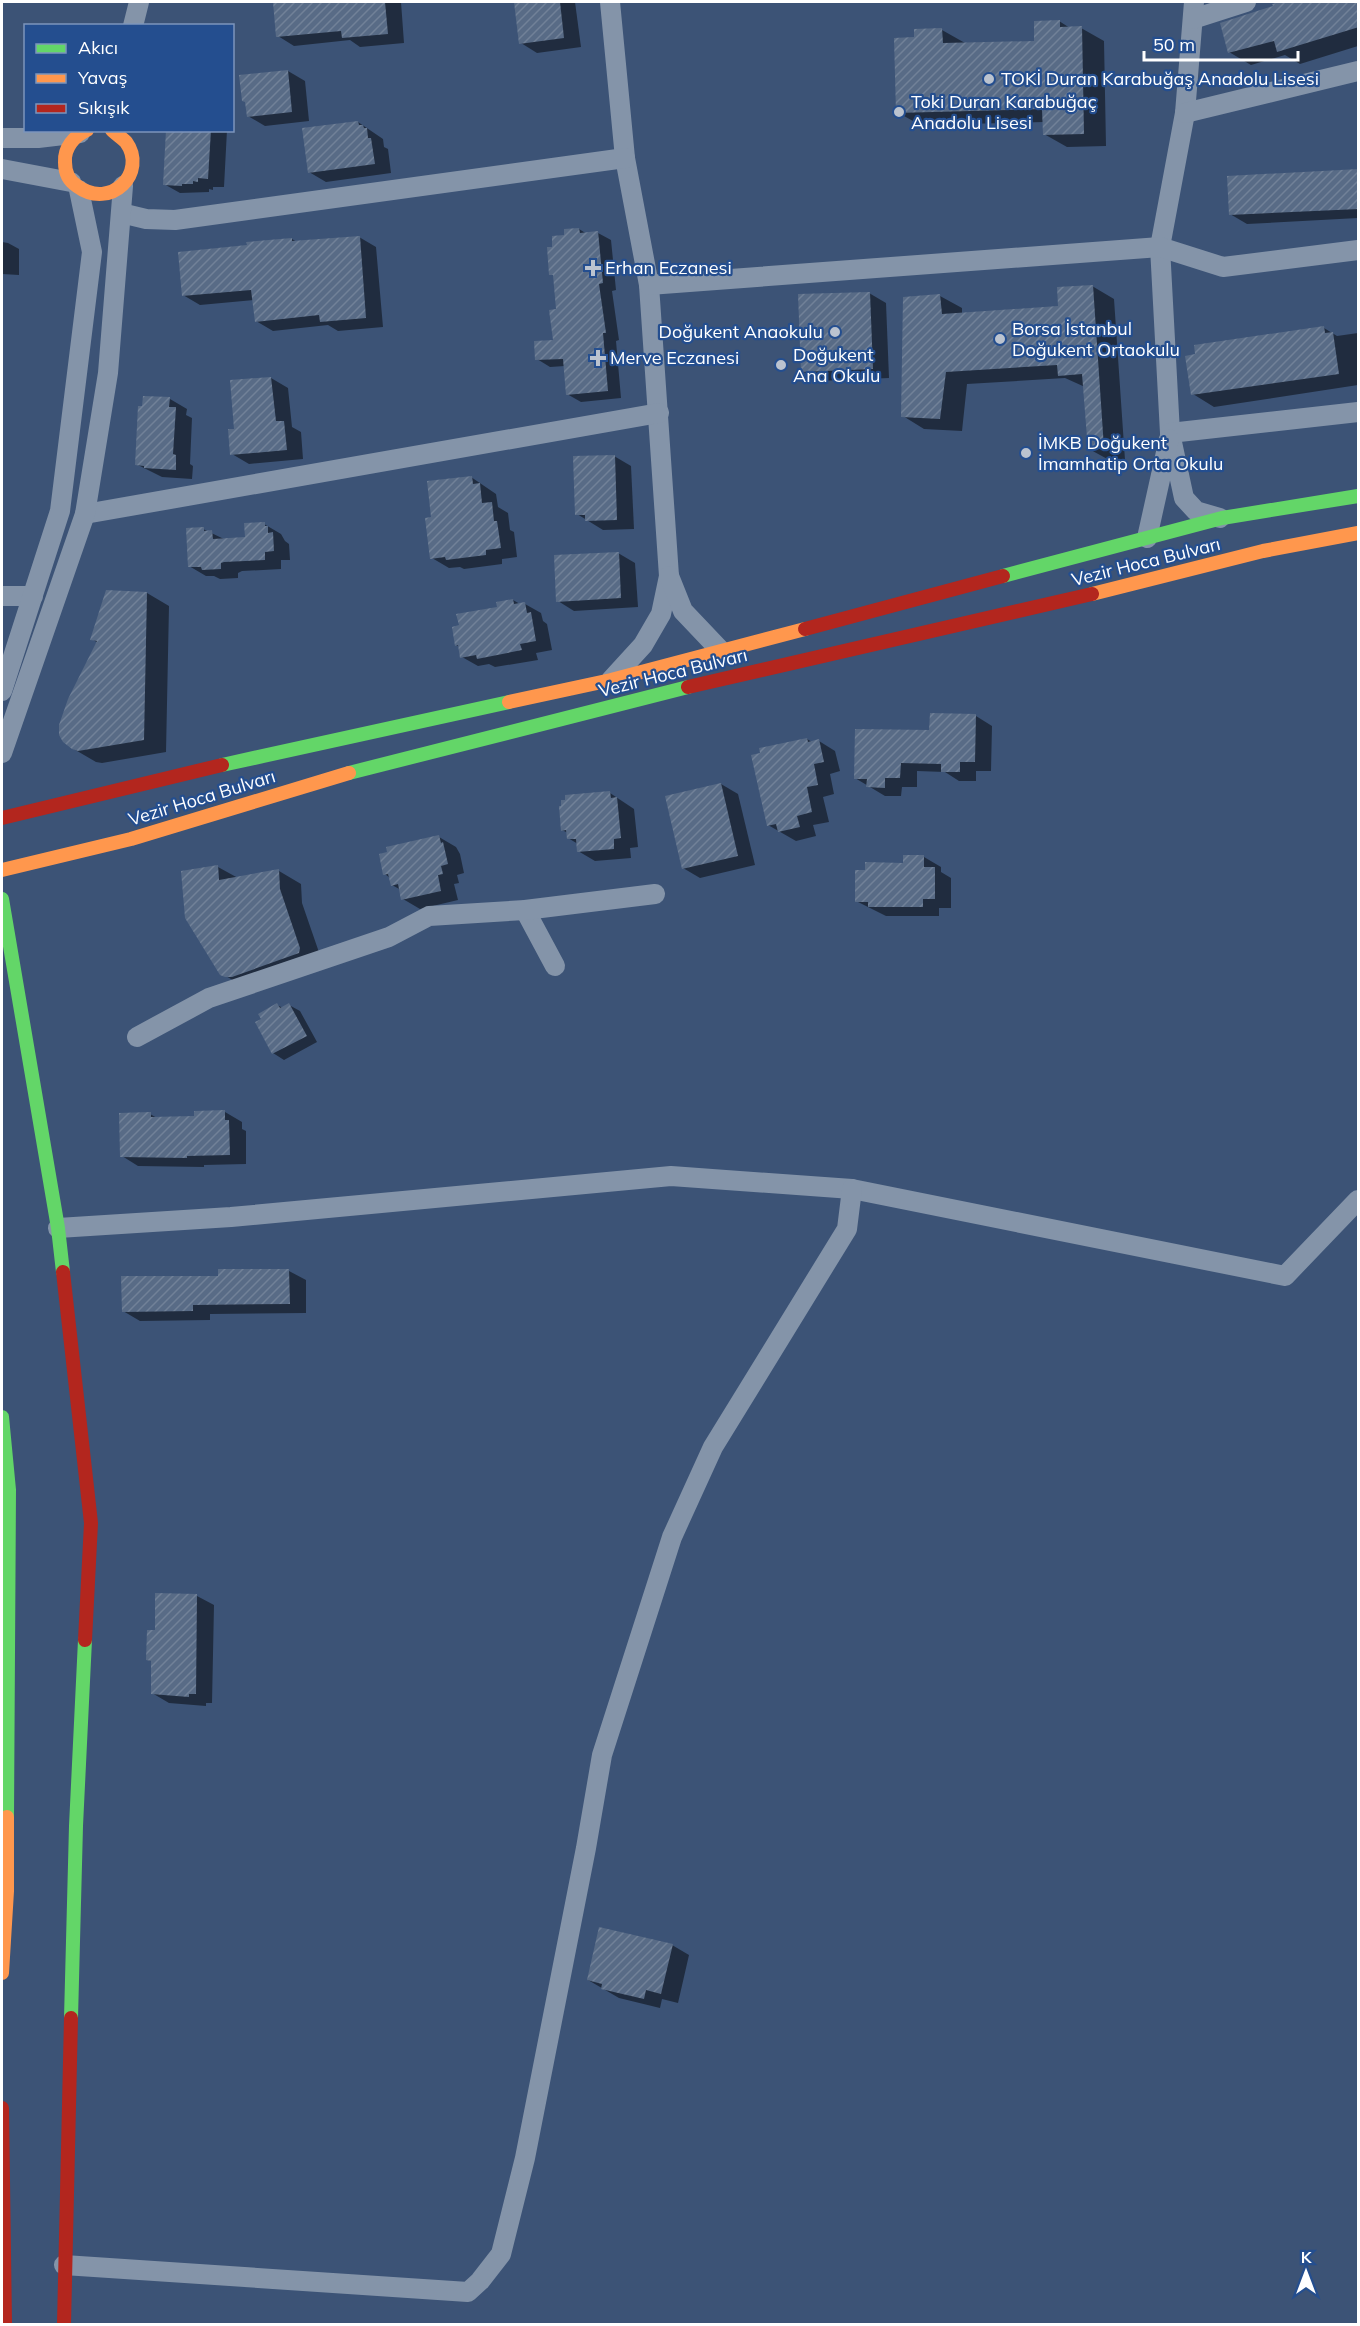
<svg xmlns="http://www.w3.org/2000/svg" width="1360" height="2326" font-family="Mulish,sans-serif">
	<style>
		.shadow { fill: #0007 }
		.building { fill: url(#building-hatch) }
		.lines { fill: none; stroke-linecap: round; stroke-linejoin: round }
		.street { stroke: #8494a9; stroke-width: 20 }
		.fast { stroke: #63d668; stroke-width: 14 }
		.slow { stroke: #ff974d; stroke-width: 14 }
		.jam { stroke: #b3261e; stroke-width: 14 }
		.poi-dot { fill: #bbc3cf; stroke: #244e8f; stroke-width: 2 }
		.labels { text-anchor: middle; stroke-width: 4.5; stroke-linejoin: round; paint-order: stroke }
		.poi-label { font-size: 18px; fill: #fff; stroke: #244e8f; text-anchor: start }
		.street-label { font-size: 18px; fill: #fff; stroke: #244e8f }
	</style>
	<defs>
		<pattern id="building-hatch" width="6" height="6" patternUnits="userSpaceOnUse" patternTransform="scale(1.5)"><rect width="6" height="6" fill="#586b86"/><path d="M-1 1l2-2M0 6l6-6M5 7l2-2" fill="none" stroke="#718198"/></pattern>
	</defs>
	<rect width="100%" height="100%" fill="#3c5376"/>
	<g class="shadow">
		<polygon points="274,2 401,2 404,43 360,47 350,40 294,46 278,36"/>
		<polygon points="515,2 575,2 581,47 537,53 521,43"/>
		<polygon points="1286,2 1358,2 1358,46 1300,64 1285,55 1251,65 1229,52 1275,7 1274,5"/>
		<polygon points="1059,21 1070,28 1081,28 1104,41 1106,146 1067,147 1044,134 1044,122 920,125 897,112 916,39 942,30 965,43 1036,42"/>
		<polygon points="288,71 305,81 309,121 265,126 248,116"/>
		<polygon points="358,122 383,139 384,147 388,149 391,173 326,182 309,172"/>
		<polygon points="168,130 227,130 224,187 213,187 213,190 209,189 209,192 180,193 164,184"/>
		<polygon points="1358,171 1358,218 1247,224 1230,214"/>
		<polygon points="579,229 587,234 598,233 611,240 616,290 612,291 619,340 616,341 621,398 581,402 567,394 565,366 550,367 537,359 555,341 558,311 555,276 551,274 554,248 566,237"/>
		<polygon points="359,237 376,247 383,327 338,331 328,325 273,331 256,321 254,300 200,305 183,295 248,247 292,239 297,242"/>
		<polygon points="2,242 8,243 19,249 19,275 2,274"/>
		<polygon points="1092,286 1114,299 1125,460 1111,461 1089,449 1085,387 1065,378 967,384 962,431 924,429 903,416 940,296 962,308 962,314 1060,308"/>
		<polygon points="869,293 886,303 889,378 819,381 802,371"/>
		<polygon points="1324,328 1337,336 1358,333 1358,385 1214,407 1193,394"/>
		<polygon points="271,378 288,388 292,427 301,432 303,459 249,464 232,454 236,430"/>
		<polygon points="170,399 187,409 186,415 192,418 190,464 193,466 192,479 162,477 136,464"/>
		<polygon points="614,456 631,466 634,529 603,530 577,514"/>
		<polygon points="471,477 496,494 498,507 508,513 510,530 514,532 517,557 502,559 502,564 464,569 460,567 449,568 432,558 433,519"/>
		<polygon points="264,524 281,534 285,541 289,544 290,560 281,560 281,569 242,571 238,573 238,578 220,579 214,576 206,576 189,566 203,529 226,540 246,539"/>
		<polygon points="618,553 635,563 638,607 574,611 558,601"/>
		<polygon points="147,593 169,606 166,752 102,763 96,762 72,748 98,643 92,639"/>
		<polygon points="513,600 520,604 525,604 541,613 543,621 547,624 552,650 536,653 538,660 495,667 489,664 478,666 462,657 460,647 456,645 498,608"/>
		<polygon points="976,716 992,726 991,771 976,771 976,781 959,781 945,772 917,771 917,787 902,787 901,796 885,796 855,778 931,732"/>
		<polygon points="807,739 812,742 819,741 835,751 840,771 830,774 834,794 823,797 829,822 813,825 816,836 796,841 768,825"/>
		<polygon points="721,784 738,794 755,865 700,878 683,868"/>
		<polygon points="610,793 634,809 638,847 630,848 631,858 595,861 578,851 578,844 568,838 568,833 562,830"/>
		<polygon points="439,837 456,847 460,854 464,873 457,875 459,883 454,884 458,900 420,909 403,899 401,890 392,885 390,878 385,874"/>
		<polygon points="905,857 924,857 941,867 941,872 951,878 951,908 939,908 939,916 886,916 856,901 905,864"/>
		<polygon points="218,867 238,878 279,871 301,884 302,903 322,961 244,987 221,973"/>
		<polygon points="277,1005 283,1008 289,1005 300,1011 317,1042 284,1060 273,1053 263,1019"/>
		<polygon points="195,1112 225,1112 242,1122 242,1129 246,1131 246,1164 204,1165 204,1167 138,1166 122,1156 150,1114 157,1118 195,1117"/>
		<polygon points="289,1271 306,1280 306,1313 210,1314 210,1320 140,1321 123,1311 219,1278"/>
		<polygon points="197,1596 214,1605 212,1703 206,1703 206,1706 169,1703 152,1693 153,1662 148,1660 156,1631"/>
		<polygon points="672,1945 689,1955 678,2003 662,1999 660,2008 619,1998 588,1980"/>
	</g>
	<g class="building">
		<polygon points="273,2 385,2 388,34 342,38 341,31 276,37"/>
		<polygon points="514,2 560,2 564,38 519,44"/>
		<polygon points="1281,2 1359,2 1359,27 1277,52 1274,41 1228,53 1220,23 1273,6 1272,4"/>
		<polygon points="1060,20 1060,27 1082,26 1084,134 1043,135 1042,109 896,113 894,38 914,37 914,29 942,28 943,43 1034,41 1034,21"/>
		<polygon points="288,70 292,112 247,117 245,102 242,101 239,75"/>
		<polygon points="358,121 359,125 363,125 364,128 367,128 368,138 371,138 375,164 308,173 302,128"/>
		<polygon points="166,130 211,130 208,179 198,178 198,182 193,181 193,184 182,184 182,186 163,185"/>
		<polygon points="1359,169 1359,209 1229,215 1227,176"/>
		<polygon points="579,228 580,233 598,231 603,283 599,284 606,333 603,333 608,391 566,395 563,359 535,360 534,341 553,340 549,310 556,309 553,275 549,275 547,247 552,247 552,236 564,235 564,229"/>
		<polygon points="360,236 366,318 320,322 319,315 255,322 251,290 182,296 178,252 247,245 246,242 292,238 292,241"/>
		<polygon points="1093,285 1104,448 1088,450 1082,374 1058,376 1057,365 946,372 940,419 901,417 903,297 940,294 942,314 1058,306 1057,287"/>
		<polygon points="870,292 873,369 801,372 798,294"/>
		<polygon points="1324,326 1325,333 1333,332 1339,374 1191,395 1185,356 1195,354 1194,345"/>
		<polygon points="271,377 276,421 284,421 287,450 230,455 228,429 234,429 230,380"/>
		<polygon points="143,396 170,397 169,407 176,407 173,454 176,455 176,470 144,468 144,466 135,465 138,406 142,406"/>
		<polygon points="615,455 617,520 585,521 585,515 575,515 573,456"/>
		<polygon points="472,476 473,484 480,483 482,503 492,502 494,521 497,521 501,548 486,550 486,555 446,560 445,557 430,559 425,518 431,517 427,481"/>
		<polygon points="265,522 265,526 268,526 268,533 273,532 274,551 265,552 265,560 224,562 221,563 221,569 202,570 201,567 188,567 186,528 204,527 204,531 212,530 213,539 245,537 244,523"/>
		<polygon points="619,552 621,598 556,602 554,555"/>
		<polygon points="106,590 147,592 144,740 78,751 72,749 63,742 59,735 59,725 68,699 97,641 90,640"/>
		<polygon points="513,599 514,604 525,602 527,613 531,612 536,641 520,644 522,650 477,659 476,655 460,658 458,645 455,646 452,627 459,625 456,614 497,607 496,602"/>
		<polygon points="930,713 976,714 975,762 960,762 960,772 941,772 941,764 901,763 900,778 885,778 885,788 866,787 867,779 854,779 855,729 929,730"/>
		<polygon points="807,738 808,742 819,739 824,762 814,764 818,785 807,787 812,812 797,816 800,827 778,832 776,824 767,826 751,755 760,753 759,748"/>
		<polygon points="721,783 738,856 682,869 665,796"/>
		<polygon points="610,791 611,798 617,797 621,838 614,839 614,849 577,852 576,839 567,839 566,830 561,831 559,806 561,806 561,800 565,800 565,795"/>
		<polygon points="439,835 441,843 443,842 448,864 441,866 443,874 438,875 441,891 401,900 398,884 391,886 388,874 383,875 379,854 387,852 386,847"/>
		<polygon points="903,855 924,855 924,867 935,867 935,899 923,899 923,907 868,907 868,902 855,902 855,870 865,870 865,862 903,863"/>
		<polygon points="218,865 219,880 279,869 280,889 300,948 299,953 232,977 225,977 220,975 185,918 181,871"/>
		<polygon points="277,1003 280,1008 289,1003 307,1036 272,1054 255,1022 261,1019 258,1014"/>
		<polygon points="225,1110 225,1120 229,1120 230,1155 187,1156 187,1158 120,1157 119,1113 151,1112 151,1117 194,1116 194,1111"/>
		<polygon points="218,1269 289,1269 290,1304 193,1305 193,1311 122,1312 121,1276 218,1276"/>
		<polygon points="155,1593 197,1594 196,1694 189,1694 189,1697 151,1694 151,1661 146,1660 147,1630 155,1630"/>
		<polygon points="599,1927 673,1944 661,1994 646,1990 644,1999 601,1989 602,1984 587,1980"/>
	</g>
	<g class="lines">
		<g class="street">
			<polyline points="610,2 625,158 649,285 669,576 661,614 643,645 611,680"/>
			<polyline points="1194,2 1185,113 1160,247 1170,433 1184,498 1196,511 1220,518"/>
			<polyline points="1193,19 1246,2"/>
			<polyline points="133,26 139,2"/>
			<polyline points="1185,113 1358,71"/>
			<polyline points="2,138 38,138 80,133"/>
			<polyline points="2,169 71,182"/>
			<polyline points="121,213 146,219 175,220 625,158"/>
			<polyline points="649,285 1160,247 1223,267 1358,250"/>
			<polyline points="1170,433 1358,412"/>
			<polyline points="85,514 659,413"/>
			<polyline points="1147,538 1169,439"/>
			<polyline points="669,576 683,611 721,651"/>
			<polyline points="2,596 33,596"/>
			<polyline points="2,691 60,511 92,252 79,190"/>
			<polyline points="2,753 85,514 108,373 123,186"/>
			<polyline points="525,910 555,966"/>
			<polyline points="137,1037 209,998 389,937 429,916 525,910 655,894"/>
			<polyline points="58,1228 231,1217 671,1176 852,1189 1285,1276 1358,1200"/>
			<polyline points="64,2265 468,2292 480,2281 501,2254 525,2158 586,1848 602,1755 672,1537 713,1447 847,1229 852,1189"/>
		</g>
		<g class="fast">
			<polyline points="1003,576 1222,518 1358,496"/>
			<polyline points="222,765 509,702"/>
			<polyline points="349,773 688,687"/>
			<polyline points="2,899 58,1228 63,1272"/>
			<polyline points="2,1417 9,1490 7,1817"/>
			<polyline points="71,2018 76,1826 85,1640"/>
		</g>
		<g class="slow">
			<path d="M 87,130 C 74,136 64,148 65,162 C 65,172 69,181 77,186 C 111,211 148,172 126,142 C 122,138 116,134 112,130"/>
			<polyline points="1092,594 1263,551 1358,533"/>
			<polyline points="509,702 611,680 805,629"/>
			<polyline points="2,870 131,839 349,773"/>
			<polyline points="2,1973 7,1891 7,1817"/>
		</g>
		<g class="jam">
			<polyline points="805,629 1003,576"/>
			<polyline points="688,687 1092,594"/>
			<polyline points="2,818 222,765"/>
			<polyline points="63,1272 91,1523 85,1640"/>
			<polyline points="2,2108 5,2324"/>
			<polyline points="64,2324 71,2018"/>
		</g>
	</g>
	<g class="poi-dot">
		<circle cx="989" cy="79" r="6"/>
		<circle cx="899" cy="112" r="6"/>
		<path d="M590 259h6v6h6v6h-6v6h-6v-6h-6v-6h6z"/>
		<circle cx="835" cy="332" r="6"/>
		<circle cx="1000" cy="339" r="6"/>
		<path d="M595 349h6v6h6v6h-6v6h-6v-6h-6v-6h6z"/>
		<circle cx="781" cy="365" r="6"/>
		<circle cx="1026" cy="453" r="6"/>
	</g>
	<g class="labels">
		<g class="poi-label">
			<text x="1001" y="85">TOKİ Duran Karabuğaş Anadolu Lisesi</text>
			<text x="911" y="108">Toki Duran Karabuğaç<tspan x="911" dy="21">Anadolu Lisesi</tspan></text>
			<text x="605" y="274">Erhan Eczanesi</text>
			<text x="1012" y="335">Borsa İstanbul<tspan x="1012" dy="21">Doğukent Ortaokulu</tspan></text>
			<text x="823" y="338" text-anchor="end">Doğukent Anaokulu</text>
			<text x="793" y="361">Doğukent<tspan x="793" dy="21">Ana Okulu</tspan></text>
			<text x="610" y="364">Merve Eczanesi</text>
			<text x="1038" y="449">İMKB Doğukent<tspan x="1038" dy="21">İmamhatip Orta Okulu</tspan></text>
		</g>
		<g class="street-label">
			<text transform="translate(1146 562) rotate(-14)" y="6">Vezir Hoca Bulvarı</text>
			<text transform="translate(673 673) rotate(-14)" y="6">Vezir Hoca Bulvarı</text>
			<text transform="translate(202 798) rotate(-17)" y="6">Vezir Hoca Bulvarı</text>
		</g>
	</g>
	<rect width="1360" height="2326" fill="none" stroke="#ffffff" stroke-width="6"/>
	<rect x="24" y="24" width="210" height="108" fill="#244e8f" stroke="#7c95bc" stroke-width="1.5"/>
	<rect x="36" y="44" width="30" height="9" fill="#63d668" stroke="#7c95bc" stroke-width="1.5"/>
	<text x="78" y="54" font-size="18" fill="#ffffff">Akıcı</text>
	<rect x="36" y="74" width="30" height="9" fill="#ff974d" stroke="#7c95bc" stroke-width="1.5"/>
	<text x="78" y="84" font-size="18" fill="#ffffff">Yavaş</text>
	<rect x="36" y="104" width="30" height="9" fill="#b3261e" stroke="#7c95bc" stroke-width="1.5"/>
	<text x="78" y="114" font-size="18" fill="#ffffff">Sıkışık</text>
	<g transform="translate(1306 2272)" stroke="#244e8f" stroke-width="4.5" paint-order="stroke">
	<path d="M0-4.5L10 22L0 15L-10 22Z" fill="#ffffff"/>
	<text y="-9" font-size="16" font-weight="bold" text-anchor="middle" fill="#ffffff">K</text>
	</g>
	<path d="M1144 51v9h154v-9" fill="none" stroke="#ffffff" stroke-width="3"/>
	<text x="1153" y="51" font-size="18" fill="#ffffff" stroke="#244e8f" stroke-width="4.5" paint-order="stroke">50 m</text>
</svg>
